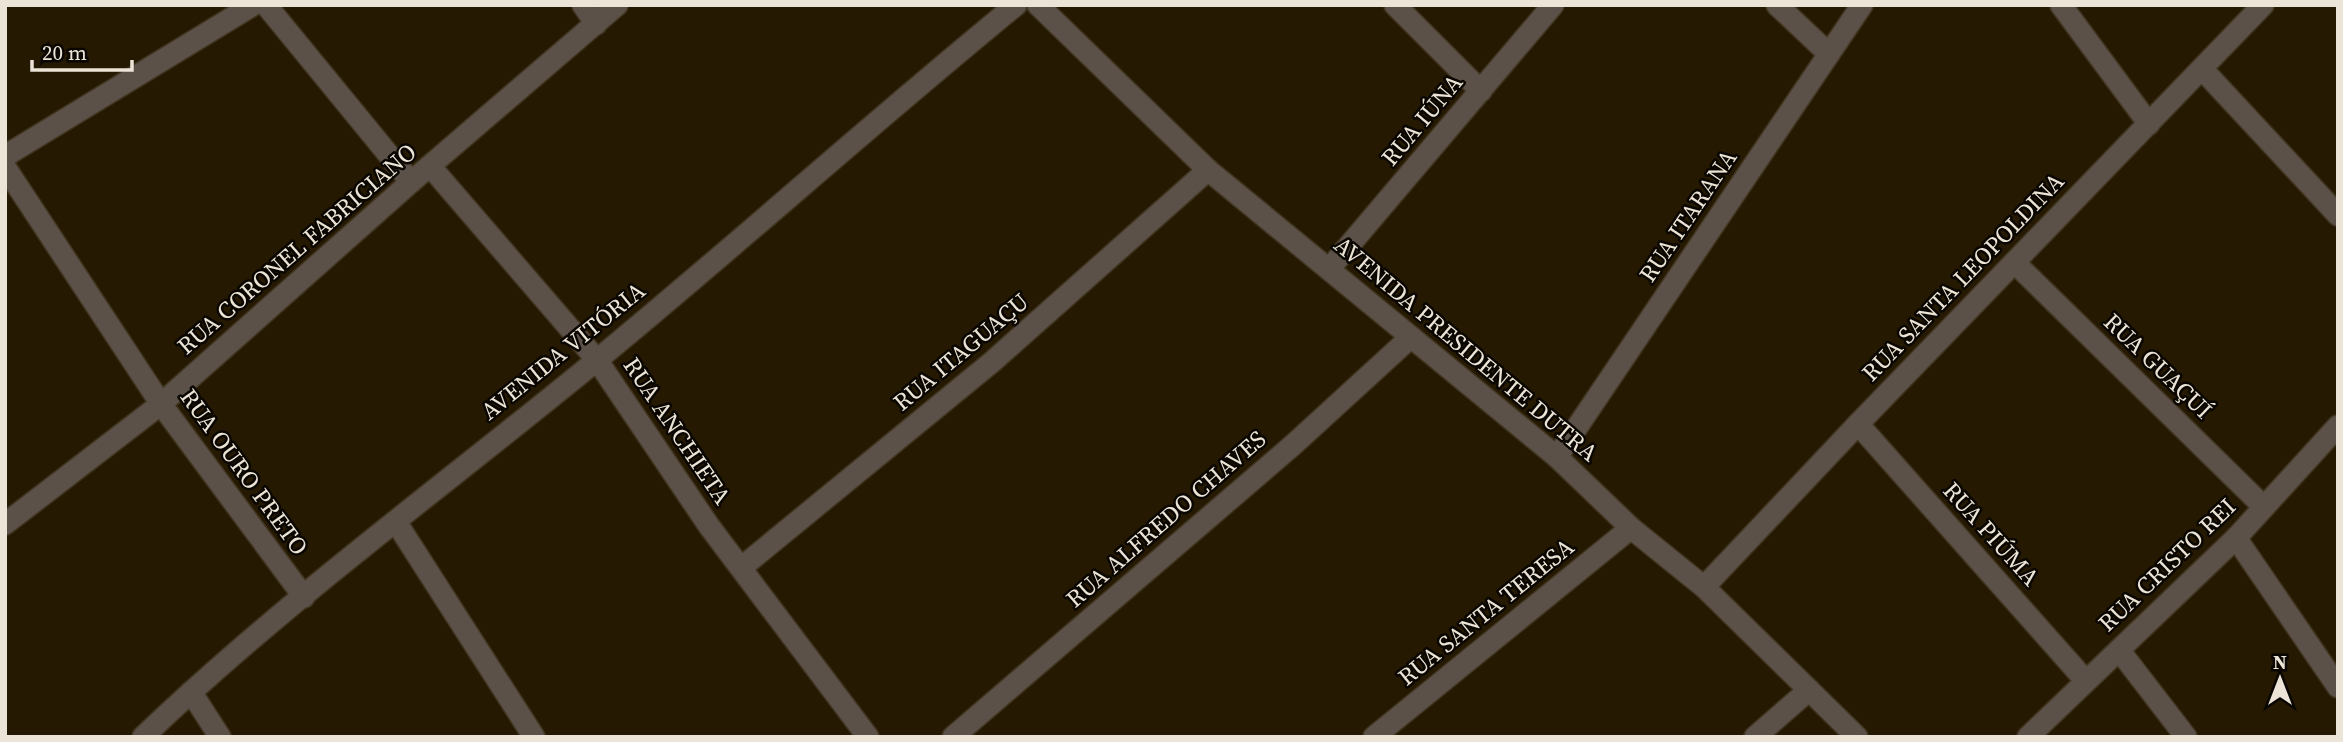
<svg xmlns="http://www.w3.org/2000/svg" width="2343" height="742" font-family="'Source Serif 4',serif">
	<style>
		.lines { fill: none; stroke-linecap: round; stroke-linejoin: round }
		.minor-casing { stroke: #413520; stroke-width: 24 }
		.minor { stroke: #5c5149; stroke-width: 21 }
		.labels { text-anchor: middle; stroke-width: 5; stroke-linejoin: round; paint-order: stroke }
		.street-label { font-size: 24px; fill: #ece4d6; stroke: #0a0601 }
	</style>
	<rect width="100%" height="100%" fill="#251902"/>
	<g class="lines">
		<g class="minor-casing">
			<g id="minor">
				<polyline points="266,5 411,182"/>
				<polyline points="583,5 596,24"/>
				<polyline points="1038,5 1208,170 1557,457 1631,528 1704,587 1857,737"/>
				<polyline points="1395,5 1481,91"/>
				<polyline points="1777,5 1829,54"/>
				<polyline points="2061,5 2149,124"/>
				<polyline points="2203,70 2338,215"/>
				<polyline points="5,156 253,5"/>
				<polyline points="430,166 597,360 709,526 868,737"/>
				<polyline points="5,167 161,404 304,597"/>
				<polyline points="2015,263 2264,507"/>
				<polyline points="1330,268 1553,5"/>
				<polyline points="1858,424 2085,680"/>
				<polyline points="1557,457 1862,5"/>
				<polyline points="396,522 534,737"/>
				<polyline points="5,524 161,404 411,182 617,5"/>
				<polyline points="2236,538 2338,687"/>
				<polyline points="742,567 992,362 1208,170"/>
				<polyline points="1704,587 1858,424 2263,5"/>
				<polyline points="2119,650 2186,737"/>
				<polyline points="191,692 220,737"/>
				<path d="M 143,737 C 285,601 445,485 597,360 C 738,244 874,121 1016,5"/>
				<polyline points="953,737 1293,445 1411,337"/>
				<polyline points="1374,737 1631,528"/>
				<polyline points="1755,737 1809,690"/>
				<polyline points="2028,737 2236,538 2338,426"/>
			</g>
		</g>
		<use href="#minor" class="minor"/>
	</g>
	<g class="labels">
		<g class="street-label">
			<text transform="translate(1422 120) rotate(-50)" y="8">RUA IÚNA</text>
			<text transform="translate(1688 216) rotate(-56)" y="8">RUA ITARANA</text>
			<text transform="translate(297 249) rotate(-41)" y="8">RUA CORONEL FABRICIANO</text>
			<text transform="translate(1963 277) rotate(-46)" y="8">RUA SANTA LEOPOLDINA</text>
			<text transform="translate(1466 349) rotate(40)" y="8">AVENIDA PRESIDENTE DUTRA</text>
			<text transform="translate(563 351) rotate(-39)" y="8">AVENIDA VITÓRIA</text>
			<text transform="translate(961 352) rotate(-40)" y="8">RUA ITAGUAÇU</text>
			<text transform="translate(2158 366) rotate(44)" y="8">RUA GUAÇUÍ</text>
			<text transform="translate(677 431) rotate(56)" y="8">RUA ANCHIETA</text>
			<text transform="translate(244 472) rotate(54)" y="8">RUA OURO PRETO</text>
			<text transform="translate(1166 519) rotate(-41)" y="8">RUA ALFREDO CHAVES</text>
			<text transform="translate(1991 534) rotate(48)" y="8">RUA PIÚMA</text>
			<text transform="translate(2167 565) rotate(-44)" y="8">RUA CRISTO REI</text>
			<text transform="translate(1486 612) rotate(-39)" y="8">RUA SANTA TERESA</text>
		</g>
	</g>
	<rect width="2343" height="742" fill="none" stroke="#ece4d6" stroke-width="14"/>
	<g transform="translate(2280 679)" stroke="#0a0601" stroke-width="5" paint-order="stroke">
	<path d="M0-5L12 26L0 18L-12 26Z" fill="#ece4d6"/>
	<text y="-10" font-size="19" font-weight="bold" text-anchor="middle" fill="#ece4d6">N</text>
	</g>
	<path d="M32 60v10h100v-10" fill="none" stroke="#ece4d6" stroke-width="3.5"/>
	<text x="42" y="60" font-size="21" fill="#ece4d6" stroke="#0a0601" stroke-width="5" paint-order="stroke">20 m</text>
</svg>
